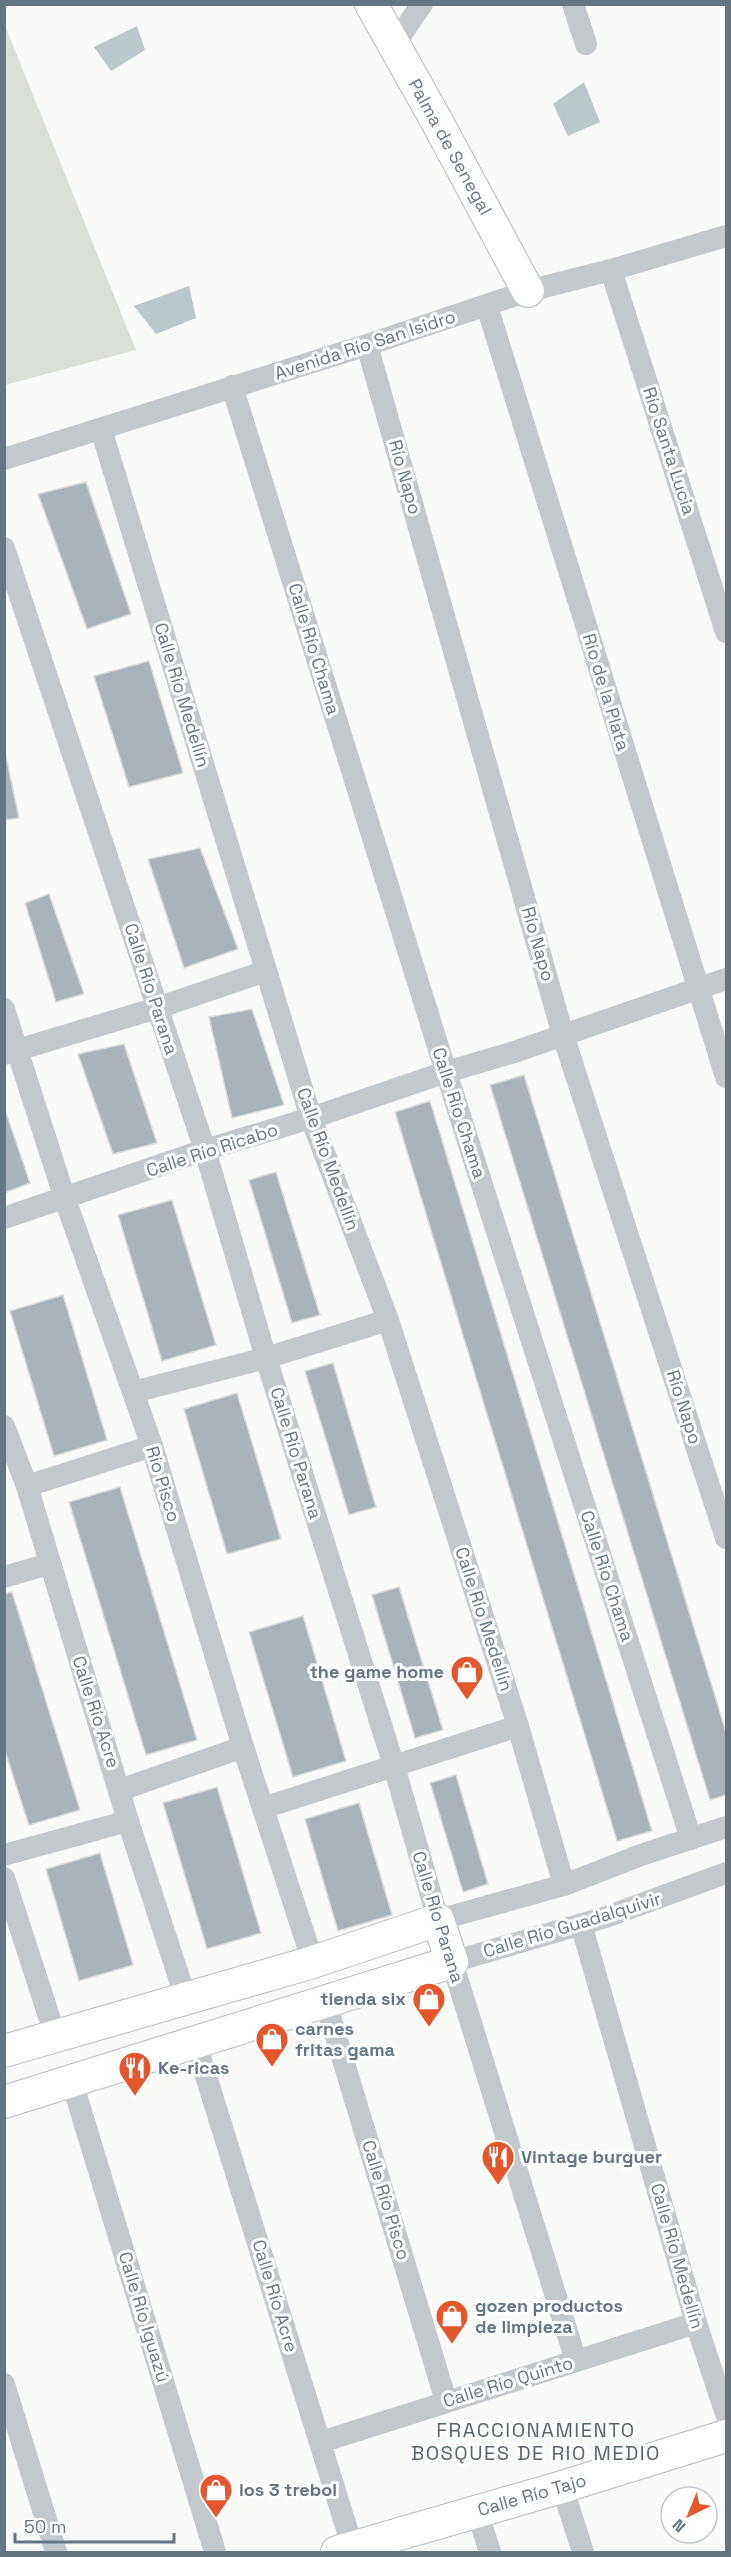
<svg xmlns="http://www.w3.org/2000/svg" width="731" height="2557" font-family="'Space Grotesk',sans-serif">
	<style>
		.green { fill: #dadfd7 }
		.water { fill: #bbc7cb }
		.building { fill: #aab3b9; stroke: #dcdcda; stroke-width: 1.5 }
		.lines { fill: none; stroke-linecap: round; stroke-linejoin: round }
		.secondary-casing { stroke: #b3babf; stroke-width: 34 }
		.street { stroke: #c3c8cc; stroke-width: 22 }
		.secondary { stroke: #fff; stroke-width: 32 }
		.labels { text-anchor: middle; stroke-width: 6; stroke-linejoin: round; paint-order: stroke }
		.street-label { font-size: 18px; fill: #657683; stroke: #fff }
		.poi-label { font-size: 18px; font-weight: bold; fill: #657683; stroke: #fff; text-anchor: start }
		.neighbourhood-label { font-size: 20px; letter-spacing: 1.5px; fill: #57646e; stroke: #fff }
	</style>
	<rect width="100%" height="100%" fill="#fafaf8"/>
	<polygon class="green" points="4,23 136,350 5,385 4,385"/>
	<g class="water">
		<polygon points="137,26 145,50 111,71 94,47"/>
		<polygon points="584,82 600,122 568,136 553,104"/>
		<polygon points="189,286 196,318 156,334 134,306"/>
	</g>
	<g class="building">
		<polygon points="86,482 131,614 87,629 38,494"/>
		<polygon points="149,661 183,773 129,787 94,676"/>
		<polygon points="4,747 19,818 4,820"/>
		<polygon points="200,848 238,949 184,968 148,859"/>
		<polygon points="49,894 84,994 56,1002 25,903"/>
		<polygon points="252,1009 284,1105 232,1118 209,1017"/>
		<polygon points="124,1044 157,1143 113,1154 78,1054"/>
		<polygon points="524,1075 726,1732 726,1795 710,1800 490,1085"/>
		<polygon points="430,1101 652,1831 617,1841 395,1112"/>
		<polygon points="4,1107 30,1183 4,1193"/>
		<polygon points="276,1172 320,1315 292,1323 249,1180"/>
		<polygon points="172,1200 216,1345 162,1361 118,1215"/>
		<polygon points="63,1295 107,1440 54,1456 10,1311"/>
		<polygon points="333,1363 376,1507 349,1515 305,1371"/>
		<polygon points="237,1393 281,1539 227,1554 184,1409"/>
		<polygon points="120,1487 197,1740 146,1755 69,1502"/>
		<polygon points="399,1587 443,1730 415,1738 372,1595"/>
		<polygon points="12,1592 80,1810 29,1825 4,1748 4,1594"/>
		<polygon points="303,1616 346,1761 293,1777 249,1632"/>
		<polygon points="456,1775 488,1884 463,1892 430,1783"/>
		<polygon points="217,1787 261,1933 207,1949 163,1803"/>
		<polygon points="359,1803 392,1915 338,1931 305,1819"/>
		<polygon points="100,1853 133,1965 79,1981 46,1869"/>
	</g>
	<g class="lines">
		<g class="secondary-casing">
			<g id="secondary">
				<polyline points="371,4 435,118 528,291"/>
				<polyline points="4,2051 313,1962 438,1920 452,1962 4,2102"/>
				<polyline points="337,2552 562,2487 726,2436"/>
			</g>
		</g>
		<g class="street">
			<polyline points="573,4 586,44"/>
			<polyline points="394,45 422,4"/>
			<polyline points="611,270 726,632"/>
			<polyline points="487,306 726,1077"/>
			<polyline points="367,345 563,1035 726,1538"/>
			<polyline points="232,386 446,1072 691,1839"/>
			<polyline points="101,429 311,1118 388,1320 518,1726 564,1885"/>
			<polyline points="4,459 367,345 528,291 611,270 726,236"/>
			<polyline points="4,548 205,1150 266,1358 394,1766 438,1920 564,1885 641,1855 726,1827"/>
			<polyline points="4,1009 65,1199 152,1446 243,1747 313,1962"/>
			<polyline points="4,1054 157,1008 266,971"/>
			<polyline points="4,1218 205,1150 311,1118 446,1072 511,1053 726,979"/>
			<polyline points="133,1392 266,1358 388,1320"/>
			<polyline points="4,1426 27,1486 128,1821 186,1999"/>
			<polyline points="27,1486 152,1446"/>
			<polyline points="4,1577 49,1564"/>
			<polyline points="120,1790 243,1747"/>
			<polyline points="263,1808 518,1726"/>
			<polyline points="4,1855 128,1821"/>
			<polyline points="4,1878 55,2035"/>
			<polyline points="581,1924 696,2323 726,2414"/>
			<polyline points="325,2000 446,2401"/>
			<polyline points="195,2041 354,2552"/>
			<polyline points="72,2082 215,2552"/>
			<polyline points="576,2361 452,1962 606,1917 726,1873"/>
			<polyline points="4,2384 56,2552"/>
			<polyline points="321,2442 696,2323"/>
			<polyline points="562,2487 583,2552"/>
			<polyline points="477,2511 490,2552"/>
		</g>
		<use href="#secondary" class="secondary"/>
	</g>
	<defs>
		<g id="shop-pin" transform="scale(1.725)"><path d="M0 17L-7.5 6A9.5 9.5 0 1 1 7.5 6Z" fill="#e4572e" stroke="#fff"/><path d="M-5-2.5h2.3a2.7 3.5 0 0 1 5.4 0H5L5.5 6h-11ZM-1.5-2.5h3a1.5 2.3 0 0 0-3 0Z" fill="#fff"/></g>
		<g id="restaurant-pin" transform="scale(1.725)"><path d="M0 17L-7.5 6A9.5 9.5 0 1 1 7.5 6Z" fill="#e4572e" stroke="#fff"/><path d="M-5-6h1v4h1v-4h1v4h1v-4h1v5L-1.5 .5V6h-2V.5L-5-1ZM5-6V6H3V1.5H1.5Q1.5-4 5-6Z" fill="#fff"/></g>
	</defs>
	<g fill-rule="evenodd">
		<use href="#shop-pin" x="467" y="1672"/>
		<use href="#shop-pin" x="429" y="1999"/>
		<use href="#shop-pin" x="272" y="2039"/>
		<use href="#restaurant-pin" x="135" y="2068"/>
		<use href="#restaurant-pin" x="498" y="2157"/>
		<use href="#shop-pin" x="452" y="2316"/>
		<use href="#shop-pin" x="216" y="2490"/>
	</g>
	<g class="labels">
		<g class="street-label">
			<text transform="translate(450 147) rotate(61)" y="6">Palma de Senegal</text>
			<text transform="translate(365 345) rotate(-18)" y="6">Avenida Río San Isidro</text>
			<text transform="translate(669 451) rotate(72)" y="6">Río Santa Lucia</text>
			<text transform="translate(405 477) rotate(74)" y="6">Río Napo</text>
			<text transform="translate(314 649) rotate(73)" y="6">Calle Río Chama</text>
			<text transform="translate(606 692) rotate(73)" y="6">Río de la Plata</text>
			<text transform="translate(182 695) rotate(73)" y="6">Calle Río Medellín</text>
			<text transform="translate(538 944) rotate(74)" y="6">Río Napo</text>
			<text transform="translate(151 989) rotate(72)" y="6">Calle Río Parana</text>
			<text transform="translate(459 1113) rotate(72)" y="6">Calle Río Chama</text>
			<text transform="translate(212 1150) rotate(-18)" y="6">Calle Río Ricabo</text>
			<text transform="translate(328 1159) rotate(70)" y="6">Calle Río Medellín</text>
			<text transform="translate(684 1407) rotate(72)" y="6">Río Napo</text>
			<text transform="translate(296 1453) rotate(73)" y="6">Calle Río Parana</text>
			<text transform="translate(163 1484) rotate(73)" y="6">Río Pisco</text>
			<text transform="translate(607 1576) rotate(72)" y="6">Calle Río Chama</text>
			<text transform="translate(484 1619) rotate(72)" y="6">Calle Río Medellín</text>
			<text transform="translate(96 1712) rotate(72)" y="6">Calle Río Acre</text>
			<text transform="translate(438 1917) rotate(73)" y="6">Calle Río Parana</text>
			<text transform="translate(572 1925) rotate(-17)" y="6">Calle Río Guadalquivir</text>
			<text transform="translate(386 2200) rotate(73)" y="6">Calle Río Pisco</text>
			<text transform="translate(677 2256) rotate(74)" y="6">Calle Río Medellín</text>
			<text transform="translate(275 2296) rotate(73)" y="6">Calle Río Acre</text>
			<text transform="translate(144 2317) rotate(73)" y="6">Calle Río Iguazú</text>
			<text transform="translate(508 2382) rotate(-17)" y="6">Calle Río Quinto</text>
			<text transform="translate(532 2495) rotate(-16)" y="6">Calle Río Tajo</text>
		</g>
		<g class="poi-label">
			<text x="444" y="1678" text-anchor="end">the game home</text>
			<text x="406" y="2005" text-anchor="end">tienda six</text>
			<text x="295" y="2035">carnes<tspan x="295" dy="21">fritas gama</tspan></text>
			<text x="158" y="2074">Ke-ricas</text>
			<text x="521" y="2163">Vintage burguer</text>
			<text x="475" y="2312">gozen productos<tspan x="475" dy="21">de limpieza</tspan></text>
			<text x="239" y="2496">los 3 trebol</text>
		</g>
		<g class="neighbourhood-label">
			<text x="536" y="2437">FRACCIONAMIENTO<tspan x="536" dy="23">BOSQUES DE RIO MEDIO</tspan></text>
		</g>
	</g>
	<rect width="731" height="2557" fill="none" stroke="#657683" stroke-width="12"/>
	<g transform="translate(689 2515) rotate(223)"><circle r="28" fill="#ffffff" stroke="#c1c8cd" stroke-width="1.5"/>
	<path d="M0-4.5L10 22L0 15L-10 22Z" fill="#e4572e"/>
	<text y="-9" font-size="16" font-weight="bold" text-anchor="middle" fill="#657683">N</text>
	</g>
	<path d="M15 2533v9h159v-9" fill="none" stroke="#657683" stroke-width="3"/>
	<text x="24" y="2533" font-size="18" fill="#657683" stroke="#ffffff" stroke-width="4.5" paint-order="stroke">50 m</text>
</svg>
